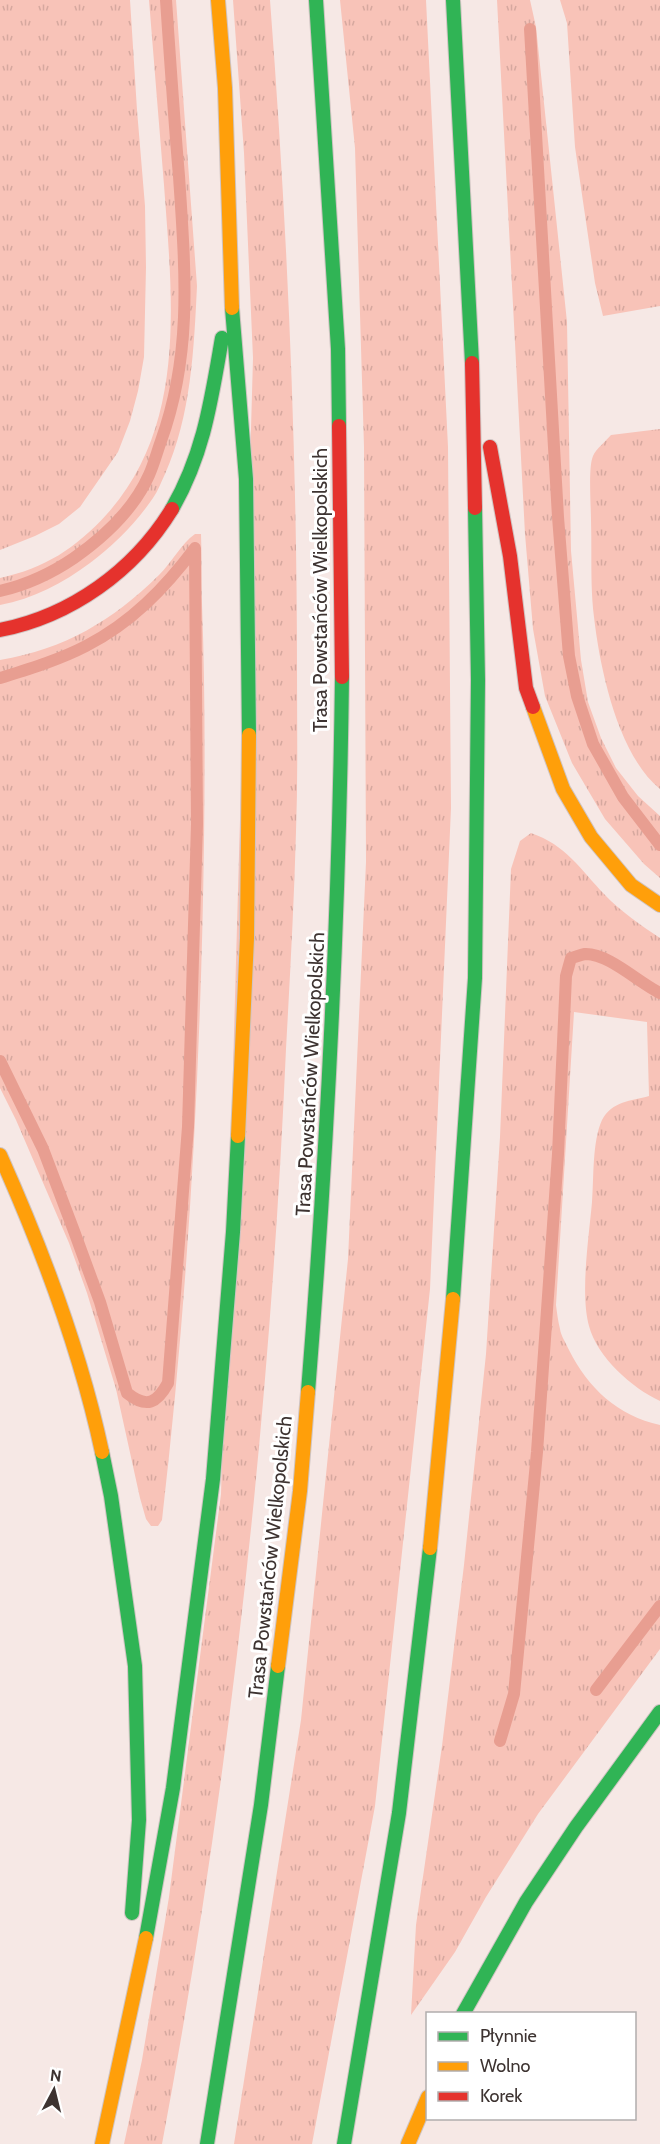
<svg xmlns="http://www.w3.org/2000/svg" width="660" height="2144" font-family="Cabin,sans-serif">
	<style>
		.grass { fill: url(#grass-tufts) }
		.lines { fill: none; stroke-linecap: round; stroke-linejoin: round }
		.stream { stroke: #e89e91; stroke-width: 12 }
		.fast-casing { stroke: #cfc4c2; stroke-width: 16 }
		.slow-casing { stroke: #cfc4c2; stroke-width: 16 }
		.jam-casing { stroke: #cfc4c2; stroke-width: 16 }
		.fast { stroke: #30b455; stroke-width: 14 }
		.slow { stroke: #ff9f0a; stroke-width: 14 }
		.jam { stroke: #e5322d; stroke-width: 14 }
		.labels { text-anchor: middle; stroke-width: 6; stroke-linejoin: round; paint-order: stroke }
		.street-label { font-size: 20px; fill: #3d3331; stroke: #fff }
	</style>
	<defs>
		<pattern id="grass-tufts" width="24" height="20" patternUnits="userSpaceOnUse" patternTransform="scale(1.5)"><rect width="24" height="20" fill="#f8c3b8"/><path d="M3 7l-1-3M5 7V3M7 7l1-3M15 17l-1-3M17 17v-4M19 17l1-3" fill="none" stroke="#d6a89f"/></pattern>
	</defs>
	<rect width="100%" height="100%" fill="#f6e8e5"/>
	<g class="grass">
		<polygon points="0,0 130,0 137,110 145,206 146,267 144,357 138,391 130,421 118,452 80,507 59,524 35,536 0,550"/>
		<path d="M 149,0 L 176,0 L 197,286 C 194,349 191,416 165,474 C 161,482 158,491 153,498 C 136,523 114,545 90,563 C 63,583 33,599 0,605 L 0,578 C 45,568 75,549 107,514 C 188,424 172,297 164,185 C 159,124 154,62 149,0 Z"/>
		<path d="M 233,0 L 270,0 C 287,223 297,446 297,670 C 297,724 298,778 296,832 C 294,904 290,976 286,1049 C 270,1416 230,1782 162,2144 L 124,2144 L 142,2060 L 169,1897 L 221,1494 L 253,358 L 244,153 Z"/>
		<polygon points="340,0 426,0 448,447 451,808 430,1289 375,1806 312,2144 234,2144 301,1720 348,1259 366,862 364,447 355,148"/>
		<polygon points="497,0 530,0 536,27 567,322 571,551 581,660 588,702 601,738 616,768 638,796 660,816 660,878 644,864 605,819 572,763 545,696 533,629 525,534"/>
		<polygon points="560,0 660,0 660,306 603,316 595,283 575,147 567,23"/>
		<path d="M 660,429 L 660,789 C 618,755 600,669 594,617 C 590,586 592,552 591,520 C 591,507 588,467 593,456 C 596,449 606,441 611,435 Z"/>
		<path d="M 195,534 L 201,534 C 202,557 201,580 202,604 C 205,683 205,762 204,842 C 201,1068 188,1295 162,1520 L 158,1526 L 151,1526 L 146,1519 L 140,1498 L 116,1389 L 87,1293 L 69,1243 L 16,1120 L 0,1088 L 0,660 C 65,649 112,621 159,575 C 172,562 181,544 195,534 Z"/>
		<path d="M 531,833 C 566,845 580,869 605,895 C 619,910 643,927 660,938 L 660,1401 C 632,1388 597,1357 589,1326 C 580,1294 589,1236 592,1202 C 594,1178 592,1142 602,1120 C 612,1101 631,1101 649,1096 L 647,1022 L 574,1012 L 556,1305 C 557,1313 558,1321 560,1329 C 561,1336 566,1343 569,1350 C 588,1388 618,1416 660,1425 L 660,1649 L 538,1814 L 486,1897 L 455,1952 L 411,2015 L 416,1925 L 442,1746 L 464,1565 L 486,1354 L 500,1137 L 511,869 L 520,841 Z"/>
	</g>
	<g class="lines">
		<g class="stream">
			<polyline points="530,29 558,517 569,656 577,696 593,744 623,797 660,845"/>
			<path d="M 0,591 C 26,585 52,573 74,558 C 104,537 134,509 149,475 C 154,464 157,452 161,441 C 193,353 185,268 179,176 C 174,118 170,59 166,0"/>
			<path d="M 0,678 C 29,669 59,660 86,646 C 131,623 165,588 195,548 L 197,824 L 188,1127 L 168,1383 C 157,1403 147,1409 127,1393 L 100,1302 L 74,1231 L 43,1149 L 0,1061"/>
			<polyline points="596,1690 660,1606"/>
			<path d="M 500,1741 L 514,1694 L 537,1452 L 558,1154 L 566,976 L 571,958 C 575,957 580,955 585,954 C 608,953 639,983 660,993"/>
		</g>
		<g class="fast-casing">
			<g id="fast">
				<polyline points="316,0 338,349 339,426"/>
				<polyline points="453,0 472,363"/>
				<polyline points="232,308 246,479 249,735"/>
				<path d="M 172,509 C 204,453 211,401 222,338"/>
				<polyline points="453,1299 475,978 478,680 475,508"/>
				<path d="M 308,1392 C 327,1154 339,916 342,677"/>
				<polyline points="102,1452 111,1496 135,1666 139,1820 132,1913"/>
				<polyline points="146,1938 173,1788 213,1479 233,1232 238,1136"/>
				<polyline points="463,2014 526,1902 576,1827 660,1712"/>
				<polyline points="207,2144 261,1805 278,1666"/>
				<polyline points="344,2144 399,1813 430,1548"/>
			</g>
		</g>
		<g class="slow-casing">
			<g id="slow">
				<polyline points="218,0 225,88 232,308"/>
				<polyline points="533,707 563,789 591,837 631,885 660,905"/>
				<polyline points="238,1136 247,938 249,735"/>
				<path d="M 0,1155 C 43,1251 80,1349 102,1452"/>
				<polyline points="430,1548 453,1299"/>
				<polyline points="278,1666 300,1491 308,1392"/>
				<polyline points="102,2144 146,1938"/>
				<polyline points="408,2144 428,2097"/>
			</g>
		</g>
		<g class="jam-casing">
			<g id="jam">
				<polyline points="472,363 475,508"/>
				<polyline points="339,426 342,677"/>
				<polyline points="490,447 510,556 526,688 533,707"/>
				<path d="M 0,630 C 71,616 134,571 172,509"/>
			</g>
		</g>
		<use href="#fast" class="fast"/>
		<use href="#slow" class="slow"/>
		<use href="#jam" class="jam"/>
	</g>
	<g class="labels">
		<g class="street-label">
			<text transform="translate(320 590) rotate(-90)" y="7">Trasa Powstańców Wielkopolskich</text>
			<text transform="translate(310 1074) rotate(-87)" y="7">Trasa Powstańców Wielkopolskich</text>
			<text transform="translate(270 1557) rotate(-84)" y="7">Trasa Powstańców Wielkopolskich</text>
		</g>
	</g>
	<rect x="426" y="2012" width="210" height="108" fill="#ffffff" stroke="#b1adad" stroke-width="1.5"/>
	<rect x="438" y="2032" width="30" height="9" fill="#30b455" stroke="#b1adad" stroke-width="1.5"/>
	<text x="480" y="2042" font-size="18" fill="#3d3331">Płynnie</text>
	<rect x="438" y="2062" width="30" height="9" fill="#ff9f0a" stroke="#b1adad" stroke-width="1.5"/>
	<text x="480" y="2072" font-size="18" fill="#3d3331">Wolno</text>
	<rect x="438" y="2092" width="30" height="9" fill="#e5322d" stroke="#b1adad" stroke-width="1.5"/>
	<text x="480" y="2102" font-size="18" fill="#3d3331">Korek</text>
	<g transform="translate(54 2090) rotate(7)" stroke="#ffffff" stroke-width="4.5" paint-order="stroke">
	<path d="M0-4.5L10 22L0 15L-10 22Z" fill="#3d3331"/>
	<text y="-9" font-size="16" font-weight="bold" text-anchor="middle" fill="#3d3331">N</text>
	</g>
</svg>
